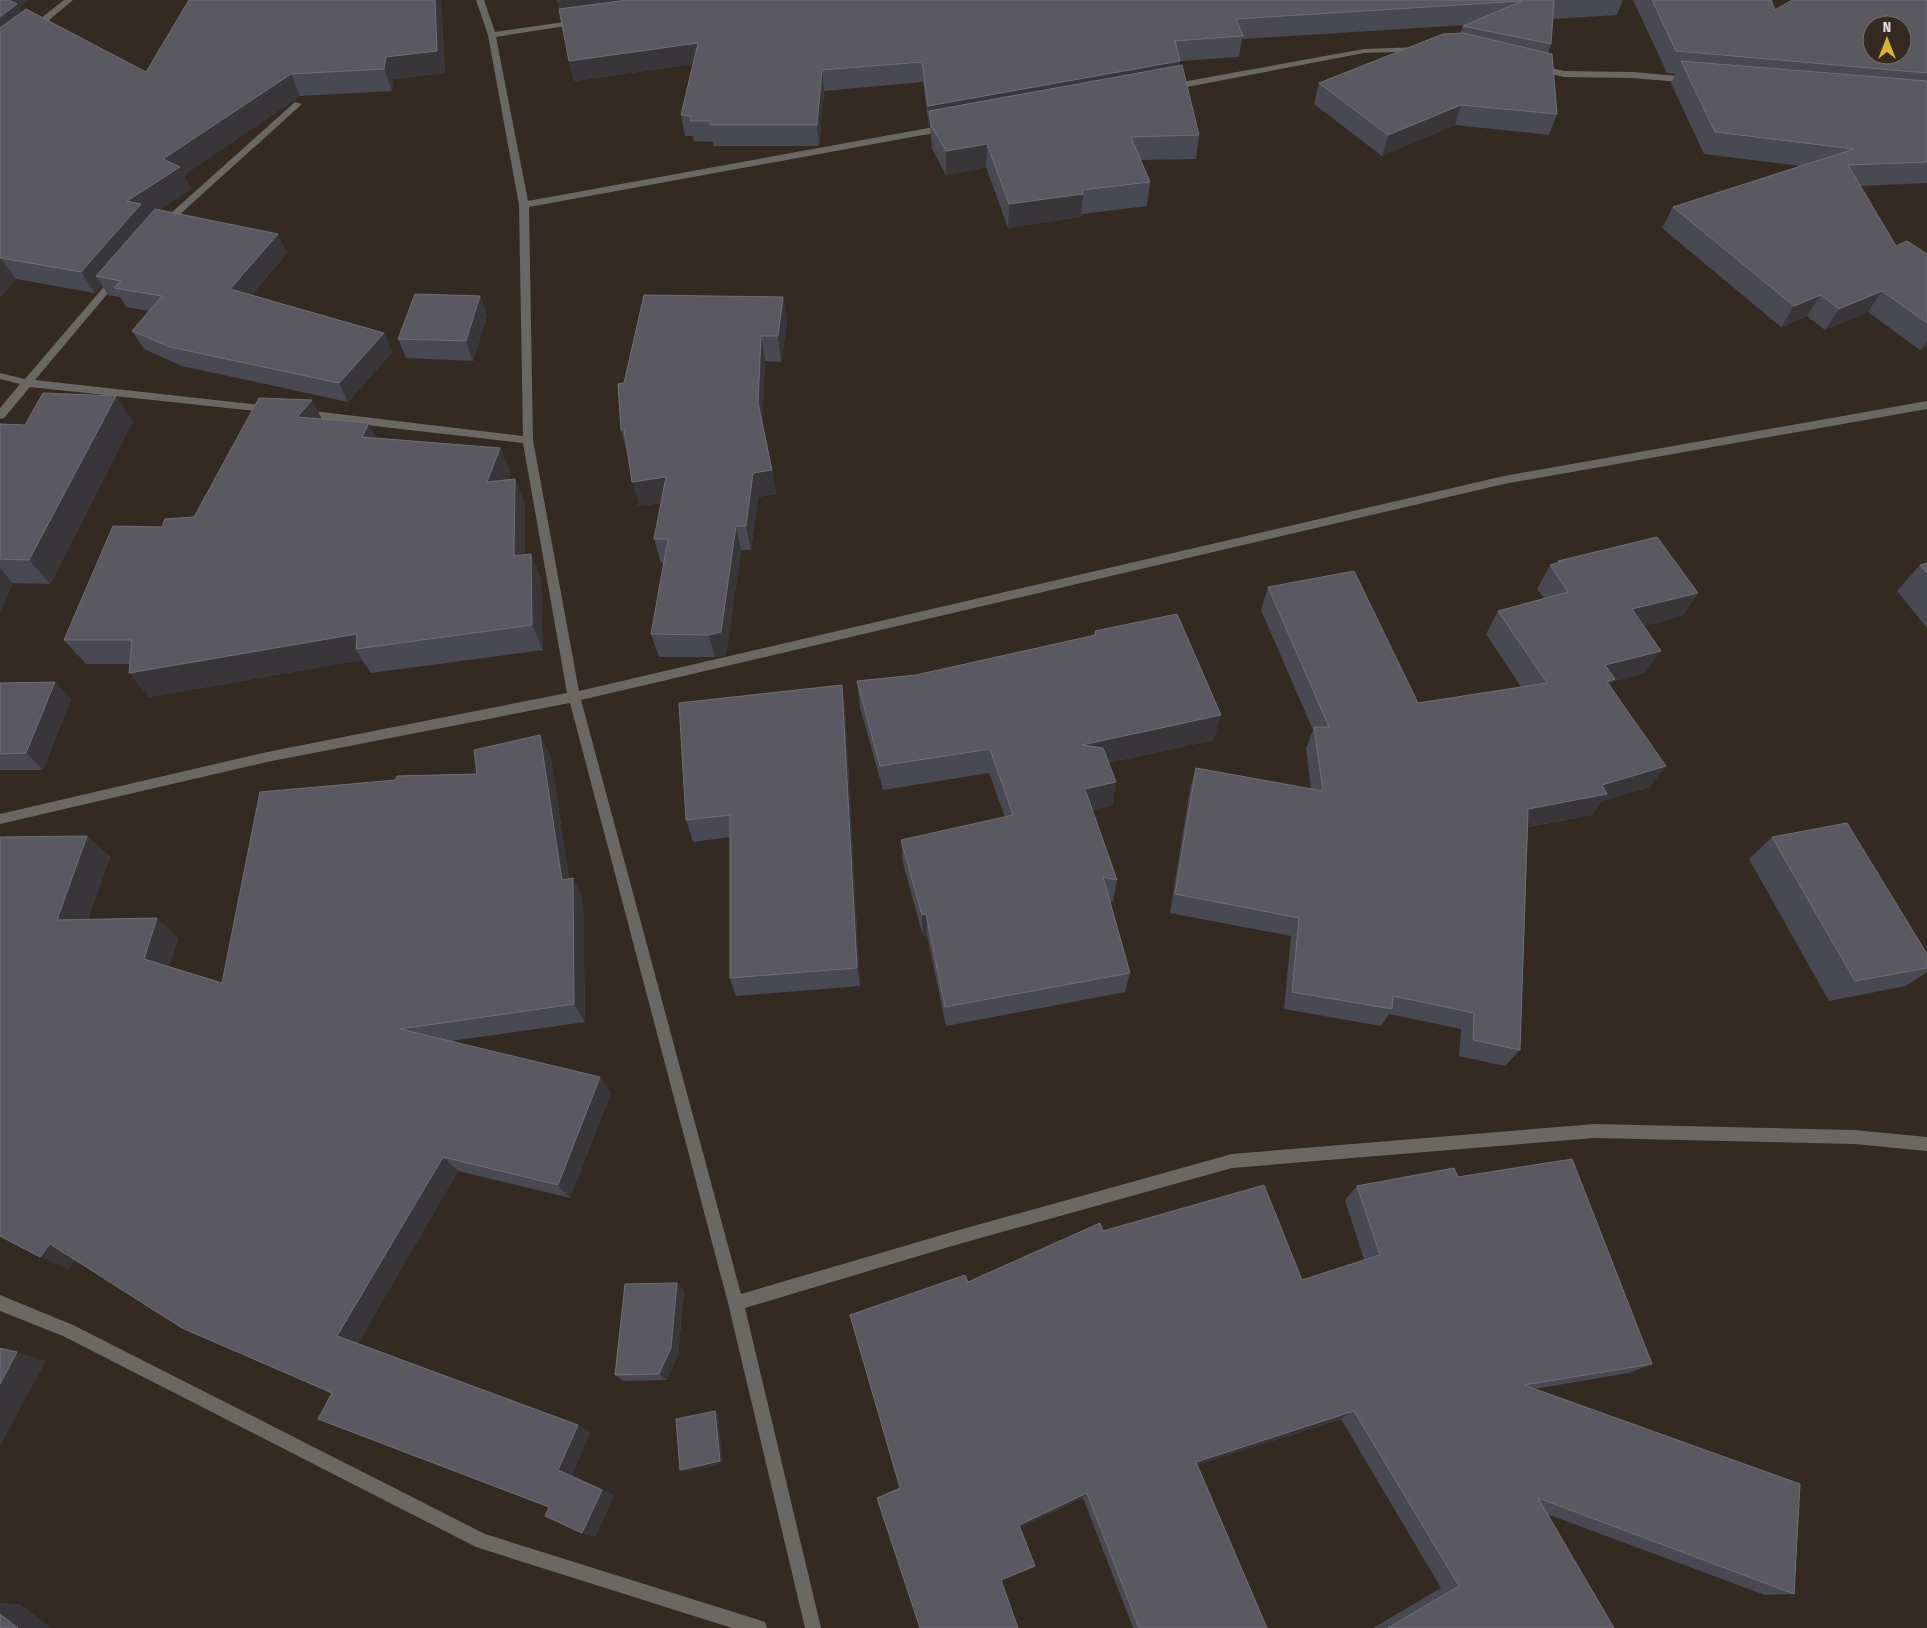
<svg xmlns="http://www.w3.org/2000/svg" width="1927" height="1628" font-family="'Fira Sans Condensed',sans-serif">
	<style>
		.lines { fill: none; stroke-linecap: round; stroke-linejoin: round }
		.minor { fill: #6b6863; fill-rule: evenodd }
		.wall { fill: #494954 }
		.shaded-wall { fill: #39363a }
		.building { fill: #5a5962; stroke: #706e75; fill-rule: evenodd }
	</style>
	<rect width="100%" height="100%" fill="#342a22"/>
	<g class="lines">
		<g class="minor">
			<polygon points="64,0 73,0 36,31 30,31 30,27"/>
			<polygon points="476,0 484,0 495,32 578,20 582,22 578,24 496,37 528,201 945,125 949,128 945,131 529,207 533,440 579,691 1504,476 1927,401 1927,409 1504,484 581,700 741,1294 952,1232 1232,1154 1595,1124 1854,1130 1927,1137 1927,1151 1854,1144 1595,1138 1232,1168 952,1246 745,1308 821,1628 805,1628 728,1303 570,703 267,762 0,824 0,814 267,752 567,693 523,443 305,418 300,414 305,410 523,436 519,205 488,35"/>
			<polygon points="1420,47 1423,47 1423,51 1364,53 1171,90 1167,87 1171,84 1364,49"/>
			<polygon points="1538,65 1564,71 1633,72 1690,77 1694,80 1690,83 1633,78 1564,77 1535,70 1534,68"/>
			<polygon points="295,102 302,104 167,226 161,226 161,222"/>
			<polygon points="116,275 119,276 119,280 35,380 270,406 275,410 274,413 30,387 4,418 0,419 0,408 20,384 0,379 0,373 25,379 113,276"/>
			<polygon points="0,1295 73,1325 485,1534 759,1620 765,1622 767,1628 732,1628 476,1547 63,1336 0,1311"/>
		</g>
	</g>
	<g class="wall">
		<polygon points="0,0 19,7 21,12 146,72 189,0 441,0 445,73 394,79 392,91 300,96 184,175 191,189 159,210 287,253 252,295 384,333 392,352 348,402 182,366 144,349 132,331 149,311 126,307 120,297 108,295 102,285 95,293 16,279 0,297"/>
		<polygon points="557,0 1623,0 1617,15 1553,19 1551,44 1548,53 1557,114 1549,135 1455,125 1382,156 1314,104 1319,83 1460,34 1463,26 1465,25 1242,39 1239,57 1180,61 1179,66 1199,135 1196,159 1141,160 1150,182 1147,206 1082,214 1081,217 1008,228 986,167 946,175 932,149 930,126 929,126 923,82 824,91 819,146 713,146 713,142 694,141 693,136 685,136 681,115 693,64 574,81"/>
		<polygon points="1633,0 1771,0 1775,10 1927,0 1927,183 1860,186 1896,246 1927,254 1927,347 1920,350 1868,312 1825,330 1807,316 1781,327 1662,228 1673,207 1801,166 1704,154 1671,83 1676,74 1667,73"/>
		<polygon points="480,296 487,316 473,361 406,358 398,339"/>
		<polygon points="783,297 787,323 781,362 765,361 762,423 772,470 776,494 758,497 751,550 741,550 726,655 715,657 659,657 651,634 664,563 661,563 654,539 661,503 639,506 627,451 621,430 624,383"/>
		<polygon points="322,419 369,423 376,438 500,448 511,475 508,480 515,479 525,505 525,555 531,554 541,579 543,650 371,673 362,660 149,697 130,664 86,664 64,640 162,527 194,517"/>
		<polygon points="133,421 50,584 13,583 0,612 0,424 25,425"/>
		<polygon points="1558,561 1698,593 1682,616 1643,626 1645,673 1614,681 1610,686 1650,787 1602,801 1592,815 1528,827 1520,1050 1505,1066 1459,1056 1461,1029 1389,1014 1381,1026 1284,1009 1291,936 1170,913 1190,789 1196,768 1311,789 1306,748 1313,730 1261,610 1268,587 1418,703 1521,687 1486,634 1498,611 1544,598 1537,589 1550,565 1557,563"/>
		<polygon points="1927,563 1927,628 1897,591 1920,565"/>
		<polygon points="1095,631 1214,740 1108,763 1116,782 1112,805 1092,810 1117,880 1113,902 1110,901 1130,973 1125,992 946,1026 927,935 923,936 903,863 901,840 1005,817 989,773 883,790 860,707 857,681 916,675 1094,635"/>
		<polygon points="0,683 71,699 43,770 0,770"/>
		<polygon points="845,708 860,986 736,996 730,978 730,837 693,842 686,820"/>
		<polygon points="540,735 551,758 569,879 583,898 585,1022 451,1041 611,1093 570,1198 458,1171 358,1343 578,1425 590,1432 572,1475 614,1495 595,1537 549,1507 75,1260 68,1269 87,836 110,857 88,919 178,938 169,967 222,983 477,774"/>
		<polygon points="1772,837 1927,954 1927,972 1906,986 1829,1001 1749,859"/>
		<polygon points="1458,1177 1652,1364 1629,1373 1534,1389 1794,1594 1765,1595 1547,1514 1614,1628 1373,1628 1441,1588 1341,1419 1197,1465 1267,1628 1133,1628 1083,1498 1020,1527 1032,1568 900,1488 968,1282 1103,1231 1302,1280 1364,1260 1345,1200 1357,1186"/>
		<polygon points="684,1291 678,1355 667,1380 624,1381 615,1375"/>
	</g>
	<g class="shaded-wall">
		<polygon points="0,0 28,0 19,8 29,26 0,50"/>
		<polygon points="435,0 441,0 445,73 394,79 392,91 384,69 386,57"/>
		<polygon points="563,0 720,0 562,21 557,1"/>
		<polygon points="698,43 702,63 574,81 569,61"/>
		<polygon points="1180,61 1177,81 929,111 930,126 929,126 928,106"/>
		<polygon points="822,70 824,91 819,146 817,125"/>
		<polygon points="291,74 300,96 184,175 191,189 148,217 96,276 102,285 95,293 81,272 127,201 163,159"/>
		<polygon points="1461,105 1455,125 1382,156 1388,135"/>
		<polygon points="987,144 986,167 946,175 946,151"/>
		<polygon points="1083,194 1081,217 1008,228 1009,204"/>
		<polygon points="278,234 287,253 241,308 230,289"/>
		<polygon points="0,258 1,258 16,279 0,297"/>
		<polygon points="1882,291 1868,312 1825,330 1839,309"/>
		<polygon points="1821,295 1807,316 1781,327 1794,306"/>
		<polygon points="480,296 487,316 473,361 466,341"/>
		<polygon points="783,297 787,323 781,362 778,336"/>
		<polygon points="384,333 392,352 348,402 339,383"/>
		<polygon points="761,336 765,361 762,428 758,403"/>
		<polygon points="1927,341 1927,347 1920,350"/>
		<polygon points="116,396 133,421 50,584 29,560"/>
		<polygon points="312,400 326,427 297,417"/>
		<polygon points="369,423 382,449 362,437"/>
		<polygon points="500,448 511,475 498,508 487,482"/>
		<polygon points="772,470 776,494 758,497 751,550 746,526 753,473"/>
		<polygon points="666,477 672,501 639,506 632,482"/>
		<polygon points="515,479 525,505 525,581 514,556"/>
		<polygon points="736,526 741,550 726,655 715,657 709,635"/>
		<polygon points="531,554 541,579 543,650 532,625"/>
		<polygon points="0,568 13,583 0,612"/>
		<polygon points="1698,593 1682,616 1617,632 1632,609"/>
		<polygon points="357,634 356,649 362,660 149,697 129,673"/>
		<polygon points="1661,651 1645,673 1614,681 1600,701 1605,665"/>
		<polygon points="55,682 71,699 43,770 26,753"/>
		<polygon points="842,685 845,708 860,986 857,968"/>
		<polygon points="1221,715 1214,740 1079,769 1082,745"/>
		<polygon points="540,735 551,758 572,900 562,880"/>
		<polygon points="1666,766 1650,787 1602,801 1592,815 1515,829 1528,809 1602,785"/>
		<polygon points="1116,782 1112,805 1081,813 1085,789"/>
		<polygon points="87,836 110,857 81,939 57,920"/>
		<polygon points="573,878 583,898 585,1022 574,1004"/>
		<polygon points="926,914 927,935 923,936 922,915"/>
		<polygon points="157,918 178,938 166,978 144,959"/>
		<polygon points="600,1077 611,1093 570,1198 558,1185"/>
		<polygon points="443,1157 458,1171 357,1345 337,1336"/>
		<polygon points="50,1244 78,1256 68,1269 40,1257"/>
		<polygon points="677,1283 684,1291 678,1355 667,1380 659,1374"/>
		<polygon points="17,1352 46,1361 0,1446 0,1384"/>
		<polygon points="715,1411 718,1413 723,1463 684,1472 680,1470"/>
		<polygon points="1354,1411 1341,1419 1188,1468 1196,1462"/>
		<polygon points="578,1425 590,1432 572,1475 614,1495 595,1537 582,1533 558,1470"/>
		<polygon points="1087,1493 1083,1498 1017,1529 1019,1525"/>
		<polygon points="1035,1566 1032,1568 1000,1582 1001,1580"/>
		<polygon points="0,1603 20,1604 51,1628 18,1628 0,1614"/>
	</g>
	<g class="building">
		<polygon points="0,0 9,0 17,4 0,17"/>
		<polygon points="189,0 435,0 437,51 386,57 384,69 291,74 163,159 180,167 127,201 141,204 81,272 1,258 0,258 0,28 26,9 146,72"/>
		<polygon points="627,0 1554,0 1551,44 1463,26 1522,1 1236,19 1243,36 1175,41 1180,61 928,106 922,62 822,70 817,125 710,125 711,121 690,121 691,116 681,115 698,43 569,61 559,9"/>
		<path d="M 1652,0 L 1771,0 L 1775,10 L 1792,0 L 1927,0 L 1927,73 L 1676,51 ZM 1872,25 L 1902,25 L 1902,55 L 1872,55 Z"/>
		<polygon points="1463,33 1552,54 1557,114 1461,105 1388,135 1319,83 1443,34"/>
		<polygon points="1681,61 1927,81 1927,162 1848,165 1896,246 1907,241 1927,254 1927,323 1882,291 1839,309 1821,295 1794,306 1673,207 1854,149 1715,132"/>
		<polygon points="1182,65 1199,135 1131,137 1150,182 1082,190 1083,194 1009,204 987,144 946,151 931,126 929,111"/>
		<polygon points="155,209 278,234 230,289 384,333 339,383 170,347 132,331 162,296 114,288 121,281 96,276"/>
		<polygon points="415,294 480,296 466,341 398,339"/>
		<polygon points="644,295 783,297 778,336 761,336 758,403 772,470 753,473 746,526 736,526 721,632 709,635 651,634 668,539 654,539 666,477 632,482 624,429 621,430 618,384 624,383"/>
		<polygon points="43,393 116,396 29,560 0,559 0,424 25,425"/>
		<polygon points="259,398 312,400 297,417 369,423 362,437 500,448 487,482 515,479 514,556 531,554 532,625 356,649 357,634 129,673 132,640 64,640 113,526 162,527 165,519 194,517"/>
		<polygon points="1657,537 1698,593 1632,609 1661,651 1605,665 1615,679 1607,682 1666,766 1602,785 1607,794 1528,809 1520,1050 1473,1040 1474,1013 1393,996 1392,1009 1292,992 1299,918 1175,894 1196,768 1323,791 1314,727 1329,727 1268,587 1354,571 1418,703 1547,683 1498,611 1568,592 1550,565 1560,562 1558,561"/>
		<polygon points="1927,563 1927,573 1920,565"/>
		<polygon points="1177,614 1221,715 1082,745 1103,748 1116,782 1085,789 1117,880 1103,877 1130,973 945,1007 926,914 922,915 901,840 1013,815 990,749 880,766 857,681 916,675 1096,635 1095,631"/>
		<polygon points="55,682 26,753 0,754 0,683"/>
		<polygon points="842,685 857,968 730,978 730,815 686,820 679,703"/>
		<polygon points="540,735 562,880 573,878 574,1004 400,1029 600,1077 558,1185 443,1157 337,1336 578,1425 558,1470 602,1490 582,1533 545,1516 549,1507 318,1419 332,1393 182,1328 50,1244 40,1257 0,1236 0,837 87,836 57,920 157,918 144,959 222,983 260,792 396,780 397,776 477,774 474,750"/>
		<polygon points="1847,823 1927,954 1927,968 1855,981 1772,837"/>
		<polygon points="1572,1159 1652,1364 1524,1385 1800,1484 1794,1594 1538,1498 1614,1628 1388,1628 1459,1586 1354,1411 1196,1462 1267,1628 1139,1628 1087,1493 1019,1525 1035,1566 1001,1580 1018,1628 920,1628 877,1498 900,1488 850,1315 965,1275 968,1282 1100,1223 1103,1231 1264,1185 1302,1280 1380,1255 1357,1186 1454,1168 1458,1177"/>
		<polygon points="677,1283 671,1348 659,1374 615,1375 625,1284"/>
		<polygon points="0,1348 17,1352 0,1384"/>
		<polygon points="715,1411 720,1461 680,1470 676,1419"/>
		<polygon points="0,1614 18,1628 0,1628"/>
	</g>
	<g transform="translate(1887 40)"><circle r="24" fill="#342a22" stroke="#7b726c"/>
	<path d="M0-4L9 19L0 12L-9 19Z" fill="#dbb233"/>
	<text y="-8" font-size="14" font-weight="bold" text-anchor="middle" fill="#e6dfda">N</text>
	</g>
</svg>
